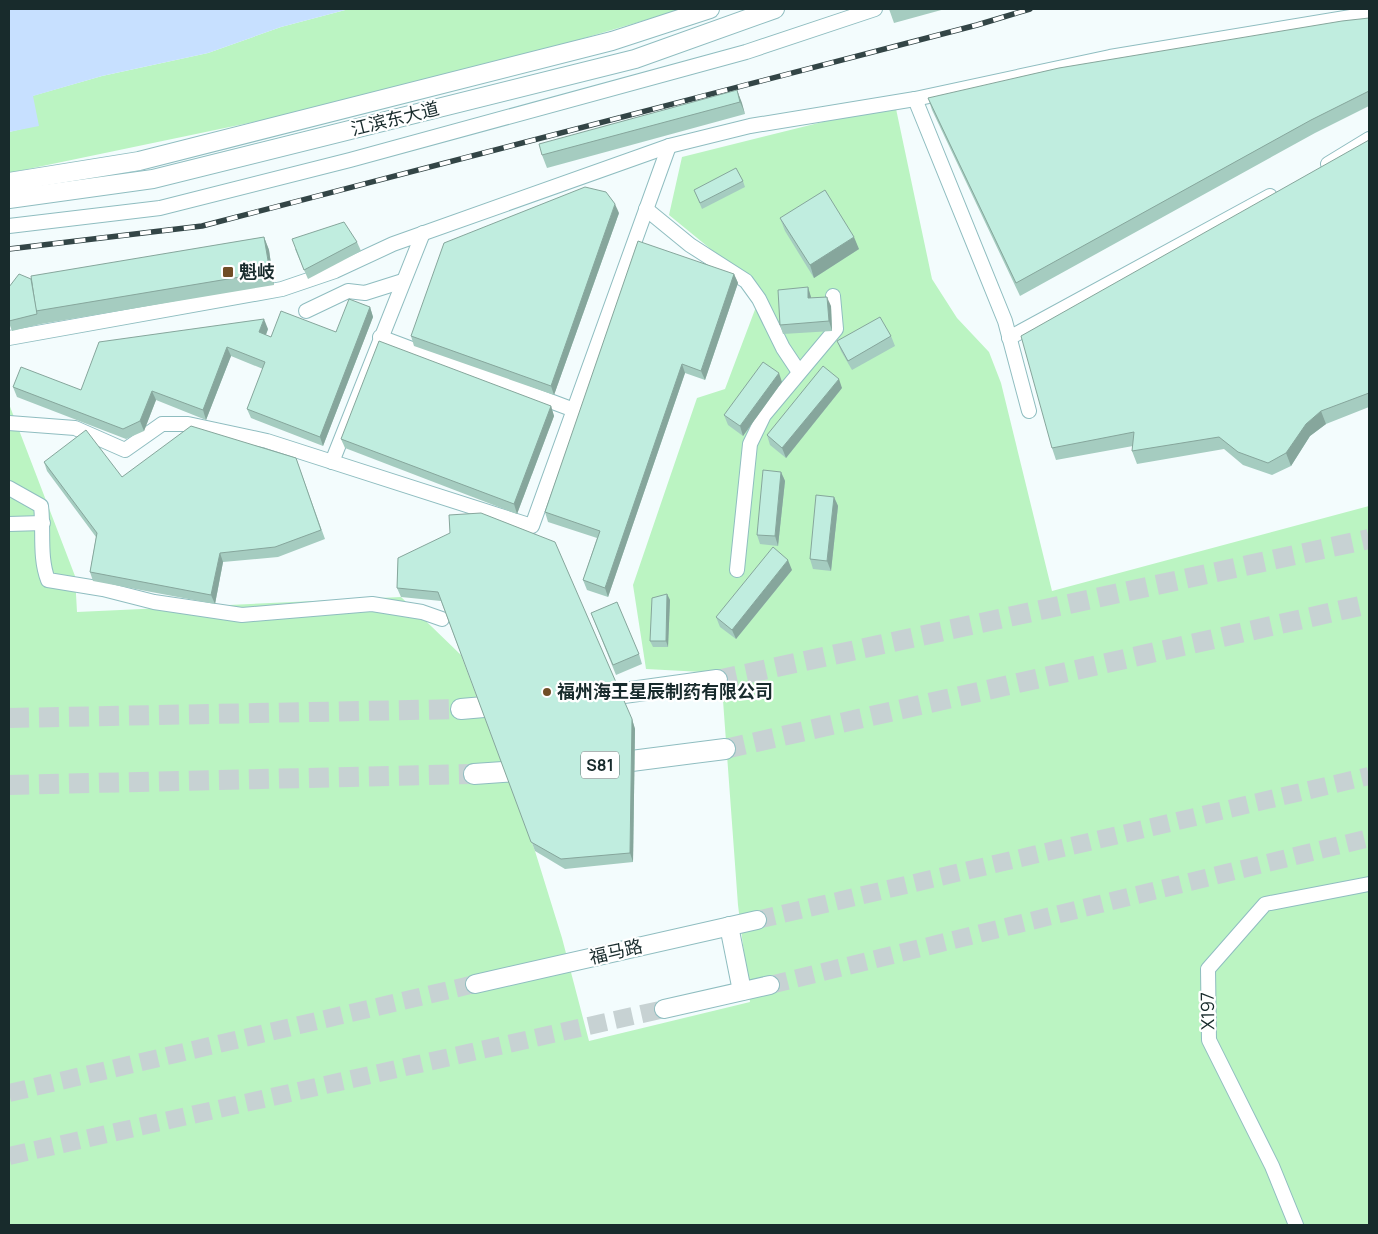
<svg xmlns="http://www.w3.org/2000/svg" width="1378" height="1234" font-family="Manrope,'Noto Sans SC',sans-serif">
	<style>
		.green { fill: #bbf4c2 }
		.water { fill: #c7e0ff }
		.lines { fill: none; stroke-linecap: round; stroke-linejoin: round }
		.major-tunnel { stroke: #c7d2d3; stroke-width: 18; stroke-dasharray: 18 9; stroke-linecap: butt }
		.highway-tunnel { stroke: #c7d2d3; stroke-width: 20; stroke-dasharray: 20 10; stroke-linecap: butt }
		.minor-casing { stroke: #8fbdc0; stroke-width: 16 }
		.major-casing { stroke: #8fbdc0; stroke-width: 20 }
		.highway-casing { stroke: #8fbdc0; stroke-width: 22 }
		.minor { stroke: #fff; stroke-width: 14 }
		.major { stroke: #fff; stroke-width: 18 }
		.highway { stroke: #fff; stroke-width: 20 }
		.rail-casing { stroke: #334546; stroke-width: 5.5 }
		.rail { stroke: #fff; stroke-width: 4; stroke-dasharray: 11; stroke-linecap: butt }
		.wall { fill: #a5ccc0 }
		.shaded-wall { fill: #86a69c }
		.building { fill: #c0eddf; stroke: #86a69c }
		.poi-dot { fill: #704e26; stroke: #fff; stroke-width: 2 }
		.labels { text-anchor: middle; stroke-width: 4.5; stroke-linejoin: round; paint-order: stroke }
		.shield { fill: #fff; stroke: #5d6b6b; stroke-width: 1 }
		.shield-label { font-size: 16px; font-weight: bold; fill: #182b2c }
		.street-label { font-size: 18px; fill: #182b2c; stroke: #fff }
		.poi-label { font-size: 18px; font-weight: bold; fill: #182b2c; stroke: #fff; text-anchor: start }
	</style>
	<rect width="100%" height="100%" fill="#f3fcfd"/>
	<g class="green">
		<polygon points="349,9 683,9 554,47 297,113 9,173 9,132 38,125 32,96 102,76 208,53 281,27"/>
		<polygon points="895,104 932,279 957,318 989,352 1001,383 1052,591 1369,506 1369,1225 9,1225 9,404 75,576 77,612 401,597 461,655 535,851 562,938 589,1041 750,1002 738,905 721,673 646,669 633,585 697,398 725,389 762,291 669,215 682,157"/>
	</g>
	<polygon class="water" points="9,9 349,9 281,27 208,53 102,76 33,96 39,126 9,132"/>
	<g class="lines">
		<g class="major-tunnel">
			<polyline points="757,920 1369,776"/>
			<polyline points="770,985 1369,838"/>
			<polyline points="9,1093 475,984"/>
			<polyline points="9,1156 664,1009"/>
		</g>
		<g class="highway-tunnel">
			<polyline points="717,680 1369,539"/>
			<polyline points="9,718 461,709"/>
			<polyline points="725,749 1369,604"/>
			<polyline points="9,785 474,774"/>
		</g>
		<g class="minor-casing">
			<g id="minor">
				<polyline points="915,99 1005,321 1029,411"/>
				<polyline points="1328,164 1369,139"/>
				<polyline points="646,209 690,245 746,281 759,299 783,348 799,372"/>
				<polyline points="9,226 160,208 350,160 746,52 875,9"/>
				<polyline points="306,311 348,291 365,293 403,281"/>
				<polyline points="380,337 574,410"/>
				<polyline points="9,338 282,289 335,271 393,244 669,146 750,126 915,99 1110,57 1369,14"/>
				<polyline points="1009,338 1270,196"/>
				<polyline points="9,423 75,428 125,450 162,424 188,424 267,441 532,526 669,146"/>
				<polyline points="332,462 423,233"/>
				<path d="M 9,488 L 41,506 C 44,530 39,557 48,580 L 103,589 L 154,602 L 242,615 L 372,604 L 422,612 L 442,619"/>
				<polyline points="9,524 43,523"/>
				<polyline points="737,570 750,444 764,415 836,329 833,296"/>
				<polyline points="1296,1225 1272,1166 1209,1040 1208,969 1265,904 1369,884"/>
			</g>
		</g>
		<g class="major-casing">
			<g id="major">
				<polyline points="9,182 139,161 612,41 710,9"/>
				<polyline points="9,199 153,179 635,59 775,9"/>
				<polyline points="729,926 742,991"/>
				<polyline points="475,984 757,920"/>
				<polyline points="664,1009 770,985"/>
			</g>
		</g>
		<g class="highway-casing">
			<g id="highway">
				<polyline points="595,697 717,680"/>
				<polyline points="461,709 507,705"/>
				<polyline points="608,764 725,749"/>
				<polyline points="474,774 532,770"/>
			</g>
		</g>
		<use href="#minor" class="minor"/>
		<use href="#major" class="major"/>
		<use href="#highway" class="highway"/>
		<g class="rail-casing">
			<polyline id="rail" points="9,249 202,226 977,25 1030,9"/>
		</g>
		<use href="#rail" class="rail"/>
	</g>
	<g class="wall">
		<polygon points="889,9 945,9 894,23"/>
		<polygon points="1369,18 1369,106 1315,133 1020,296 932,110 928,98"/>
		<polygon points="737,90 745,114 547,168 542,155"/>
		<polygon points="1369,140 1369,407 1326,424 1310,436 1291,466 1272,475 1243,465 1224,449 1137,464 1132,451 1133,446 1056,460 1052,448"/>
		<polygon points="743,181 745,187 702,209 694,190"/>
		<polygon points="619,213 554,395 414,346 411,336"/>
		<polygon points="780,218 859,249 814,278 785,231"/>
		<polygon points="264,237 269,250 274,285 41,324 12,331 9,323 9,287 31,279"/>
		<polygon points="357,242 361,251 308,279 295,249"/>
		<polygon points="734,274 738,283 705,380 685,373 608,597 587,590 583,580 597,538 548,522 545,512"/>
		<polygon points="808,287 811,298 831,306 832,331 783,334 780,325"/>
		<polygon points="370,307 373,317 323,446 251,418 247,409 263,369 231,356 206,420 156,400 144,431 126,439 17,397 13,387 81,390 268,329 266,335 271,337 336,332"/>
		<polygon points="891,336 895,346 852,370 841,351 837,341"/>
		<polygon points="782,382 743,436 728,425 724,415"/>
		<polygon points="842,388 786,458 770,445 767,435"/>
		<polygon points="551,406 554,416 517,514 345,448 341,439"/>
		<polygon points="296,458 325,539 278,557 223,562 215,604 93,581 90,572 96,537 47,471 44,462 122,477"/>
		<polygon points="781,472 785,481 778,546 760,544 757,535"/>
		<polygon points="834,497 838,506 831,571 813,569 810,559"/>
		<polygon points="398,558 632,719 635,729 633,862 565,869 535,851 441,601 401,597 397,588"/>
		<polygon points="792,570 736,639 720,627 716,617"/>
		<polygon points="667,594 670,600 668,647 653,647 650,641"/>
		<polygon points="591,613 639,654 642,664 616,675"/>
	</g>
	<g class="shaded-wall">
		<polygon points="737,90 742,103 745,114 740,102"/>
		<polygon points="615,204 619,213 554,395 551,386"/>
		<polygon points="264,237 269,250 274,285 270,272"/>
		<polygon points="854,237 859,249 814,278 810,265"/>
		<polygon points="734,274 738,283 705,380 701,371"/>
		<polygon points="808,287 811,297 812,308 808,298"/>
		<polygon points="827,297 831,306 832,331 829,321"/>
		<polygon points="370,307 373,317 323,446 320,437"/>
		<polygon points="264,319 268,329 263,342 259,332"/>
		<polygon points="227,347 231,356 206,420 203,410"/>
		<polygon points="682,364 685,373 608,597 605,588"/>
		<polygon points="779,373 782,382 743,436 740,426"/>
		<polygon points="839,379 842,388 786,458 782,448"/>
		<polygon points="152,391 156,400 144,431 140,421"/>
		<polygon points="551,406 554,416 517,514 514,504"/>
		<polygon points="1321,411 1326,424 1310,436 1291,466 1286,453 1306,424"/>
		<polygon points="781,472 785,481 778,546 775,536"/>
		<polygon points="834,497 838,506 831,571 827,561"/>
		<polygon points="220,553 223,562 215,604 211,595"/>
		<polygon points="788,560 792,570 736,639 732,630"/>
		<polygon points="667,594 670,600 668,647 666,641"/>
		<polygon points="632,719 635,729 633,862 630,853"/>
	</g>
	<g class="building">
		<polygon points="1369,18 1369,91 1311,120 1016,283 928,98 1059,68 1342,21"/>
		<polygon points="737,90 740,102 542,155 539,144"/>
		<polygon points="1369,140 1369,393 1321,411 1306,424 1286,453 1268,463 1238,452 1219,437 1132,451 1134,432 1052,448 1021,336"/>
		<polygon points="736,168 743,181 700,203 694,190"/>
		<polygon points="585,187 606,192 615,204 551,386 411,336 444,243"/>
		<polygon points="825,190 854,237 810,265 780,218"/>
		<polygon points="344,222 357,242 304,270 292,239"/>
		<polygon points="264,237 270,272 36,311 31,276"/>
		<polygon points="638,241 734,274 701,371 682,364 605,588 583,580 600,531 545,512"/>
		<polygon points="19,274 31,279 37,314 9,321 9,287"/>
		<polygon points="808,287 808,298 827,297 829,321 780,325 778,290"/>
		<polygon points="349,299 370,307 320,437 247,409 265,362 227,347 203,410 152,391 140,421 123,429 13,387 21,367 81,390 99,342 264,319 259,332 271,337 281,311 336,332"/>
		<polygon points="880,317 891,336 848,361 837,341"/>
		<polygon points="379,341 551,406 514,504 341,439"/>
		<polygon points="763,362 779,373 740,426 724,415"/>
		<polygon points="823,366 839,379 782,448 767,435"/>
		<polygon points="191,426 296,458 321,530 275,547 220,553 211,595 90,572 97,533 44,462 86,430 122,477"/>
		<polygon points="763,470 781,472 775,536 757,535"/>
		<polygon points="816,495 834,497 827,561 810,559"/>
		<polygon points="481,513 555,542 632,719 630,853 561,859 531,842 438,592 397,588 398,558 450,533 449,515"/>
		<polygon points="773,547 788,560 732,630 716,617"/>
		<polygon points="667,594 666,641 650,641 652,598"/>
		<polygon points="617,602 639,654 613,665 591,613"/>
	</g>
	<g class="poi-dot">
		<rect x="222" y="266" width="12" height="12" rx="2.5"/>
		<circle cx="547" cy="692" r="5"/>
	</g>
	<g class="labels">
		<rect class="shield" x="581" y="751.5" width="38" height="27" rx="4"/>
		<g class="shield-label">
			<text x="600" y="771">S81</text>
		</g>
		<g class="street-label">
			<text transform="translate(395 119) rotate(-14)" y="6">江滨东大道</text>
			<text transform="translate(616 952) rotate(-13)" y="6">福马路</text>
			<text transform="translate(1208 1011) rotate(-91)" y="6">X197</text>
		</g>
		<g class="poi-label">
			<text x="239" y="278">魁岐</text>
			<text x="557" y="698">福州海王星辰制药有限公司</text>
		</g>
	</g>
	<rect width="1378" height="1234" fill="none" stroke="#182b2c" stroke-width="20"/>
</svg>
